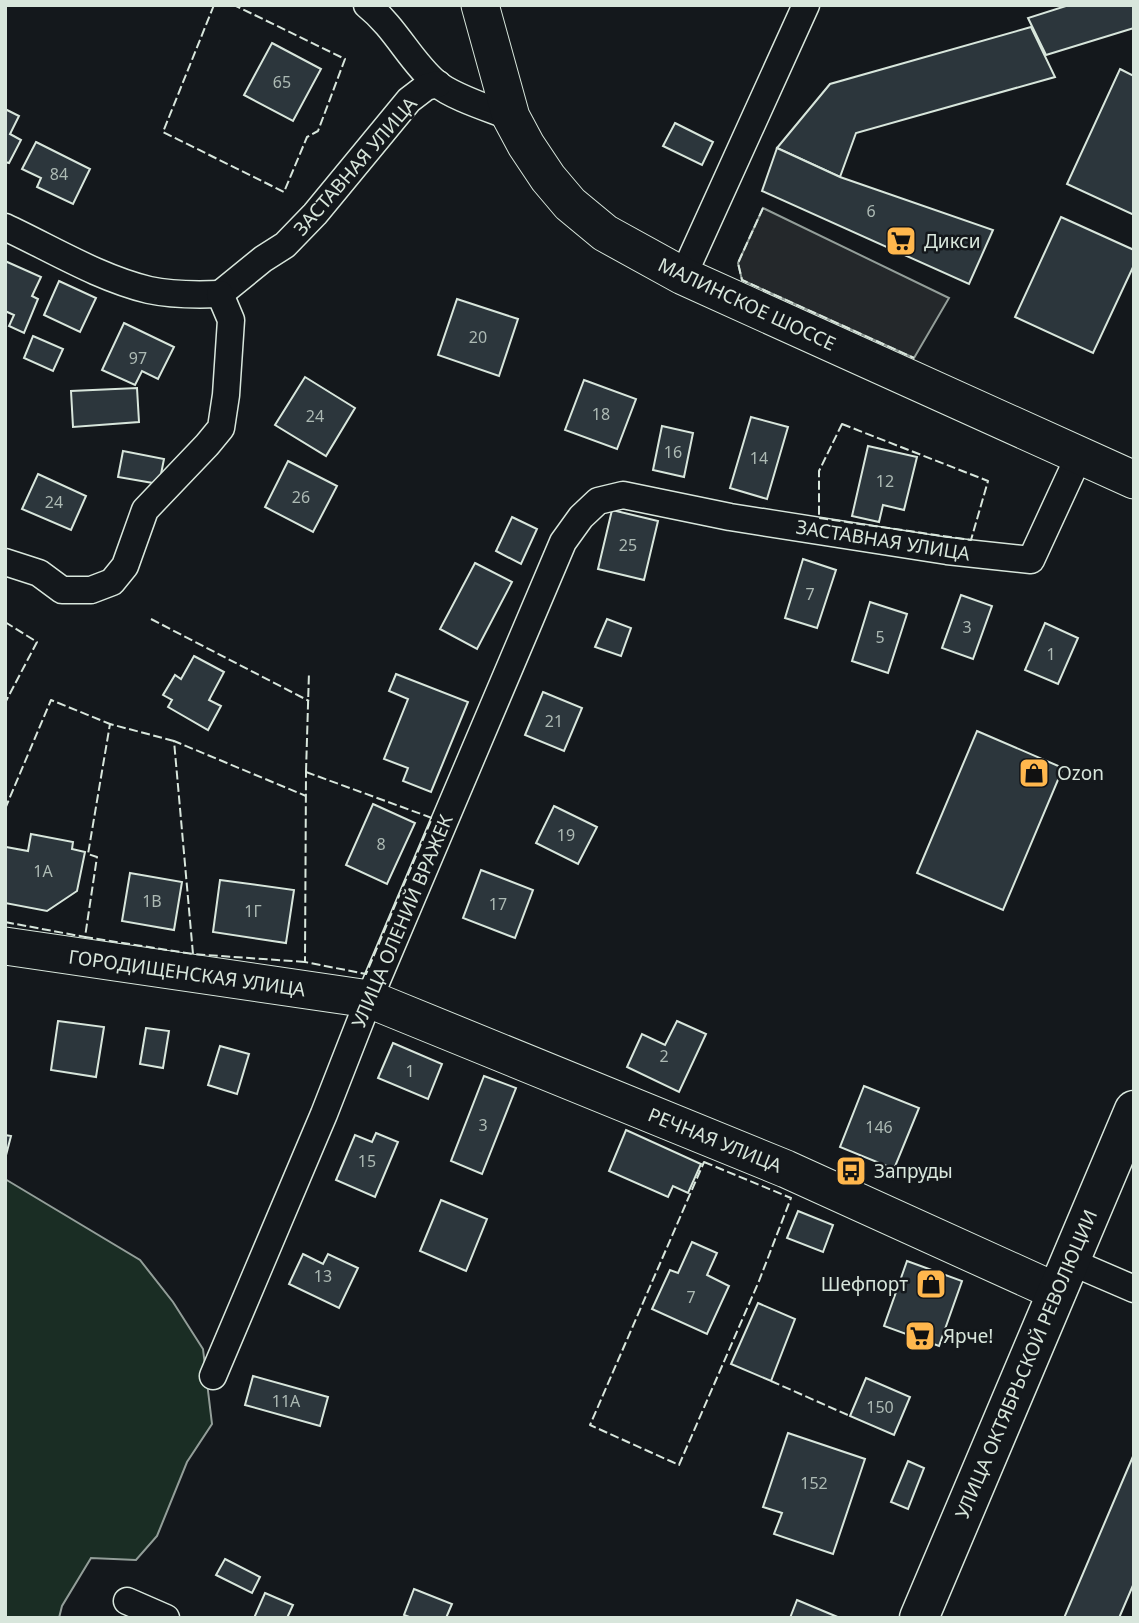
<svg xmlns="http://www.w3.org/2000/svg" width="1139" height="1623" font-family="'Noto Sans',sans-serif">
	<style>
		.green { fill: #1a2d24; stroke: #939e99; stroke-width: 2 }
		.parking { fill: #24282b; stroke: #939e99; stroke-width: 2 }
		.building { fill: #2c363c; stroke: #d8e6dc; stroke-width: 2 }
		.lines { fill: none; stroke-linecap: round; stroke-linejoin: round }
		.street-casing { stroke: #d8e6dc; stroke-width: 29 }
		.secondary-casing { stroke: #d8e6dc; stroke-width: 39 }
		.primary-casing { stroke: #d8e6dc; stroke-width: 41 }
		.street { stroke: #14181c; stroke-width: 26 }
		.secondary { stroke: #14181c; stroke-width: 37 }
		.primary { stroke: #14181c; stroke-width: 38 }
		.fence { stroke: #d8e6dc; stroke-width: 2; stroke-dasharray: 9 3.5; stroke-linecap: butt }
		.labels { text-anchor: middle; stroke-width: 5; stroke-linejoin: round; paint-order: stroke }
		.number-label { font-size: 16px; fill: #adbab4 }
		.street-label { font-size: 19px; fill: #d8e6dc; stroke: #14181c }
		.poi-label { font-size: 19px; fill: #d8e6dc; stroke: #14181c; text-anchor: start }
	</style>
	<rect width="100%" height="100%" fill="#14181c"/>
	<polygon class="green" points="5,1179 140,1260 173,1302 203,1349 212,1424 187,1462 157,1536 136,1560 91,1558 62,1606 59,1618 5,1618"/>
	<polygon class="parking" points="763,208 949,298 914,358 742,280 738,263"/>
	<g class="building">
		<polygon points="1069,5 1134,5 1134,28 1046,55 1028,18"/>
		<polygon points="1031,27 1055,77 856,133 840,177 777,148 830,84"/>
		<polygon points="272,43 321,69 293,121 244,95"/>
		<polygon points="1120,69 1134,76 1134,215 1067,184"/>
		<polygon points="5,109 19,116 10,134 21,140 9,163 5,162"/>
		<polygon points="675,123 713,142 702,165 663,146"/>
		<polygon points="36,142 90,169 73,204 37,187 41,178 22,169"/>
		<polygon points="777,148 840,177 993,230 969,284 762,191"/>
		<polygon points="1061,217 1134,250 1134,265 1093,353 1015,317"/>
		<polygon points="5,261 41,277 32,296 38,299 24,333 9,326 14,315 5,311"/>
		<polygon points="59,281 96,298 80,332 44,315"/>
		<polygon points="457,299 518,319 499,376 438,355"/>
		<polygon points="124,323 174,347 158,379 142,371 135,385 102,370"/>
		<polygon points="33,336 63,349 53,371 24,358"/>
		<polygon points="305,377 355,408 326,456 275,425"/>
		<polygon points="584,380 636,399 617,449 565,430"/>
		<polygon points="137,388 139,422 73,427 71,391"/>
		<polygon points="751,417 788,427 767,499 730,488"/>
		<polygon points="662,426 693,433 684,477 653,470"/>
		<polygon points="868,446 917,457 904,510 883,505 879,522 852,516"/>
		<polygon points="123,451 164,459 159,484 118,477"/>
		<polygon points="288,461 337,486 313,532 265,507"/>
		<polygon points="38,474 86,496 71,530 22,509"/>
		<polygon points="612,510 658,521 644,580 598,569"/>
		<polygon points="512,517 537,529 521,564 496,551"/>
		<polygon points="803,559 836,570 817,628 785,618"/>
		<polygon points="475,563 512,582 477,649 440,629"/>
		<polygon points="961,595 992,606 973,659 942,648"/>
		<polygon points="870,602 907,614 888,673 852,661"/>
		<polygon points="607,619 631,628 621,656 595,647"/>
		<polygon points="1045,623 1078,638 1058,684 1025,670"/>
		<polygon points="194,656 224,672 209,700 221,706 208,730 168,707 172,700 163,695 175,675 181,679"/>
		<polygon points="396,674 468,702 431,792 403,781 408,768 384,759 408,699 389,691"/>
		<polygon points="543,692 582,708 564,751 525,735"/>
		<polygon points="977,731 1063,768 1003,910 917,873"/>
		<polygon points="373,804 415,823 387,884 346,865"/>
		<polygon points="554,806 597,827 578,864 536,843"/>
		<polygon points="31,834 73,842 72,849 85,852 77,891 47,911 5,903 6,847 28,851"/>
		<polygon points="481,870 533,890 515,938 463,918"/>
		<polygon points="130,873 182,882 174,930 122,921"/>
		<polygon points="220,880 294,890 286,943 213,932"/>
		<polygon points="58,1021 104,1027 96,1077 51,1070"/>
		<polygon points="677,1021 706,1034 679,1092 627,1067 642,1034 665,1045"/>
		<polygon points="146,1028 169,1031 163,1068 140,1064"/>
		<polygon points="393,1043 442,1064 428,1099 378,1078"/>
		<polygon points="220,1046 249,1054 237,1094 208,1085"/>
		<polygon points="484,1076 516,1088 482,1174 451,1161"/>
		<polygon points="864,1086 919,1108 894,1169 840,1147"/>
		<polygon points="626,1130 701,1164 688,1193 673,1186 668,1197 609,1171"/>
		<polygon points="376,1133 398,1142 375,1197 336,1180 355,1135 372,1142"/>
		<polygon points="5,1135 11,1136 5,1159"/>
		<polygon points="441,1200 487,1219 466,1271 420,1251"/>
		<polygon points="798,1211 833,1225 823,1252 787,1238"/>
		<polygon points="692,1242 717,1253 707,1275 729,1286 707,1334 652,1309 670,1270 678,1273"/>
		<polygon points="303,1254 323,1264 328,1254 358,1268 339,1308 289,1284"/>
		<polygon points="907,1261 962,1281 939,1346 884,1326"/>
		<polygon points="758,1303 795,1319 771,1381 731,1364"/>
		<polygon points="253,1376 328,1397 320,1426 245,1405"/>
		<polygon points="866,1378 910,1397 894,1435 850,1416"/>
		<polygon points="788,1433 865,1459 833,1554 774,1534 782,1513 763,1507"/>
		<polygon points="1134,1454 1134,1583 1119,1618 1064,1618"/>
		<polygon points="908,1461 924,1468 908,1509 891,1502"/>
		<polygon points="225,1559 260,1577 252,1593 216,1575"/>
		<polygon points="414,1589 452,1604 446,1618 412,1618 404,1615"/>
		<polygon points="265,1593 293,1605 287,1618 254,1618"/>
		<polygon points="797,1600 840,1618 790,1618"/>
	</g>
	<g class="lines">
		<g class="street-casing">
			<g id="street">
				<path d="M 367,5 C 396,28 410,61 436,83 C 452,97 491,109 511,117"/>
				<path d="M 5,227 C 52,249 99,278 149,290 C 172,295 196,295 220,294"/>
				<polyline points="683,276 806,5"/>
				<polyline points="220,294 263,259 285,245 315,214 409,100 426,87 438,84"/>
				<polyline points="5,562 39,573 62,590 91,590 112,582 125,566 145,510 207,445 221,428 226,395 231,320 220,294"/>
				<polyline points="1069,1261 1134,1289"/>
				<polyline points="213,1376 324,1114 369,999 563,542 581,517 598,501 623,495 730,517 947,551 1031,560 1079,456"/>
				<polyline points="127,1601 166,1618"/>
			</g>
		</g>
		<g class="secondary-casing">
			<g id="secondary">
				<polyline points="480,5 511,117 526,145 548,178 570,204 605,233 683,276 1134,480"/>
				<polyline points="5,946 369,999 786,1169 1057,1292"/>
			</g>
		</g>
		<g class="primary-casing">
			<polyline id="primary" points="919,1618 1134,1110"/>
		</g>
		<use href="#street" class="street"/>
		<use href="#secondary" class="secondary"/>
		<use href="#primary" class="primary"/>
		<g class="fence">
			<polyline points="214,5 163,132 284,192 307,137 318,131 345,59 234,5"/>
			<polyline points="763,208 738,263 742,280 914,358"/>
			<polygon points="842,424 988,481 971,540 819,518 819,471"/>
			<polyline points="151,619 309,701"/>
			<polyline points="5,622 37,642 5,703"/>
			<polyline points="174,741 110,724 88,854 97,857 85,937 193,954"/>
			<polygon points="306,772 432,818 366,974 305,962"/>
			<polyline points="306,772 309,672"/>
			<polyline points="5,809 51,700 110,724"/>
			<polyline points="5,922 85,937"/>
			<polyline points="305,962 193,954 174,741 306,796"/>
			<polygon points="704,1162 791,1198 759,1281 679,1465 590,1425"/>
			<polyline points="771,1381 850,1416"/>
		</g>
	</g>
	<defs>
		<g id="supermarket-square" transform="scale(1.575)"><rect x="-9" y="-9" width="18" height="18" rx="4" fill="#ffb74d" stroke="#14181c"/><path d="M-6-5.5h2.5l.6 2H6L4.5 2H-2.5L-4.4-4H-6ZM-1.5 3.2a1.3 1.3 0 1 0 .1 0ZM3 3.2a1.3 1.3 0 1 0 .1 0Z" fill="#111"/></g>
		<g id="shop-square" transform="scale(1.575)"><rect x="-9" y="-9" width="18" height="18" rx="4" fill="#ffb74d" stroke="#14181c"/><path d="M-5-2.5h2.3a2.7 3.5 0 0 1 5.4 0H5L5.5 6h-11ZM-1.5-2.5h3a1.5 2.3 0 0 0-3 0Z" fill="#111"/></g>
		<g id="bus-square" transform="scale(1.575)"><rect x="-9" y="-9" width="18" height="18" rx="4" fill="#ffb74d" stroke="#14181c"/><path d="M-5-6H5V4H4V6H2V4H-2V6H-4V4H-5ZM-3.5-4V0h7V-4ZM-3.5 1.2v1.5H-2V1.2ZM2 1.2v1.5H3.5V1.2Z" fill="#111"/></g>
	</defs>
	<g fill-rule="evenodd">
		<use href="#supermarket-square" x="901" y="241"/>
		<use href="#shop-square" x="1034" y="773"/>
		<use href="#bus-square" x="851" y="1171"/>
		<use href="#shop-square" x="931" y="1284"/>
		<use href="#supermarket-square" x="920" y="1336"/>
	</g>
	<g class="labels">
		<g class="number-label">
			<text x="282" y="88">65</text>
			<text x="59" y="180">84</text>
			<text x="871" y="217">6</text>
			<text x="478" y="343">20</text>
			<text x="138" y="364">97</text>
			<text x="601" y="420">18</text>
			<text x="315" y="422">24</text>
			<text x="673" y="458">16</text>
			<text x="759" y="464">14</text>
			<text x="885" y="487">12</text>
			<text x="301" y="503">26</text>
			<text x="54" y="508">24</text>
			<text x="628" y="551">25</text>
			<text x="810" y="600">7</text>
			<text x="967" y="633">3</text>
			<text x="880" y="643">5</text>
			<text x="1051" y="660">1</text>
			<text x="554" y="727">21</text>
			<text x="566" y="841">19</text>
			<text x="381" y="850">8</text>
			<text x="43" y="877">1А</text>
			<text x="152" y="907">1В</text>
			<text x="498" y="910">17</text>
			<text x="253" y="917">1Г</text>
			<text x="664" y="1062">2</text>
			<text x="410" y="1077">1</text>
			<text x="483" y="1131">3</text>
			<text x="879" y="1133">146</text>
			<text x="367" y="1167">15</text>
			<text x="323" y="1282">13</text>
			<text x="691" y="1303">7</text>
			<text x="286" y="1407">11А</text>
			<text x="880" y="1413">150</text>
			<text x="814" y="1489">152</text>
		</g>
		<g class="street-label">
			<text transform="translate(355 166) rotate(-49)" y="7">ЗАСТАВНАЯ УЛИЦА</text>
			<text transform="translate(747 304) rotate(25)" y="7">МАЛИНСКОЕ ШОССЕ</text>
			<text transform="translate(883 540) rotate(9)" y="7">ЗАСТАВНАЯ УЛИЦА</text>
			<text transform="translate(402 921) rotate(-67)" y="7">УЛИЦА ОЛЕНИЙ ВРАЖЕК</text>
			<text transform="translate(187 973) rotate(8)" y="7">ГОРОДИЩЕНСКАЯ УЛИЦА</text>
			<text transform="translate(715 1140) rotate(22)" y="7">РЕЧНАЯ УЛИЦА</text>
			<text transform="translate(1026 1364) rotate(-67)" y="7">УЛИЦА ОКТЯБРЬСКОЙ РЕВОЛЮЦИИ</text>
		</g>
		<g class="poi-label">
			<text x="924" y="248">Дикси</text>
			<text x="1057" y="780">Ozon</text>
			<text x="874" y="1178">Запруды</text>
			<text x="908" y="1291" text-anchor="end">Шефпорт</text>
			<text x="943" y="1343">Ярче!</text>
		</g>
	</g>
	<rect width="1139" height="1623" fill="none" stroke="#d8e6dc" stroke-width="14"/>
</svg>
